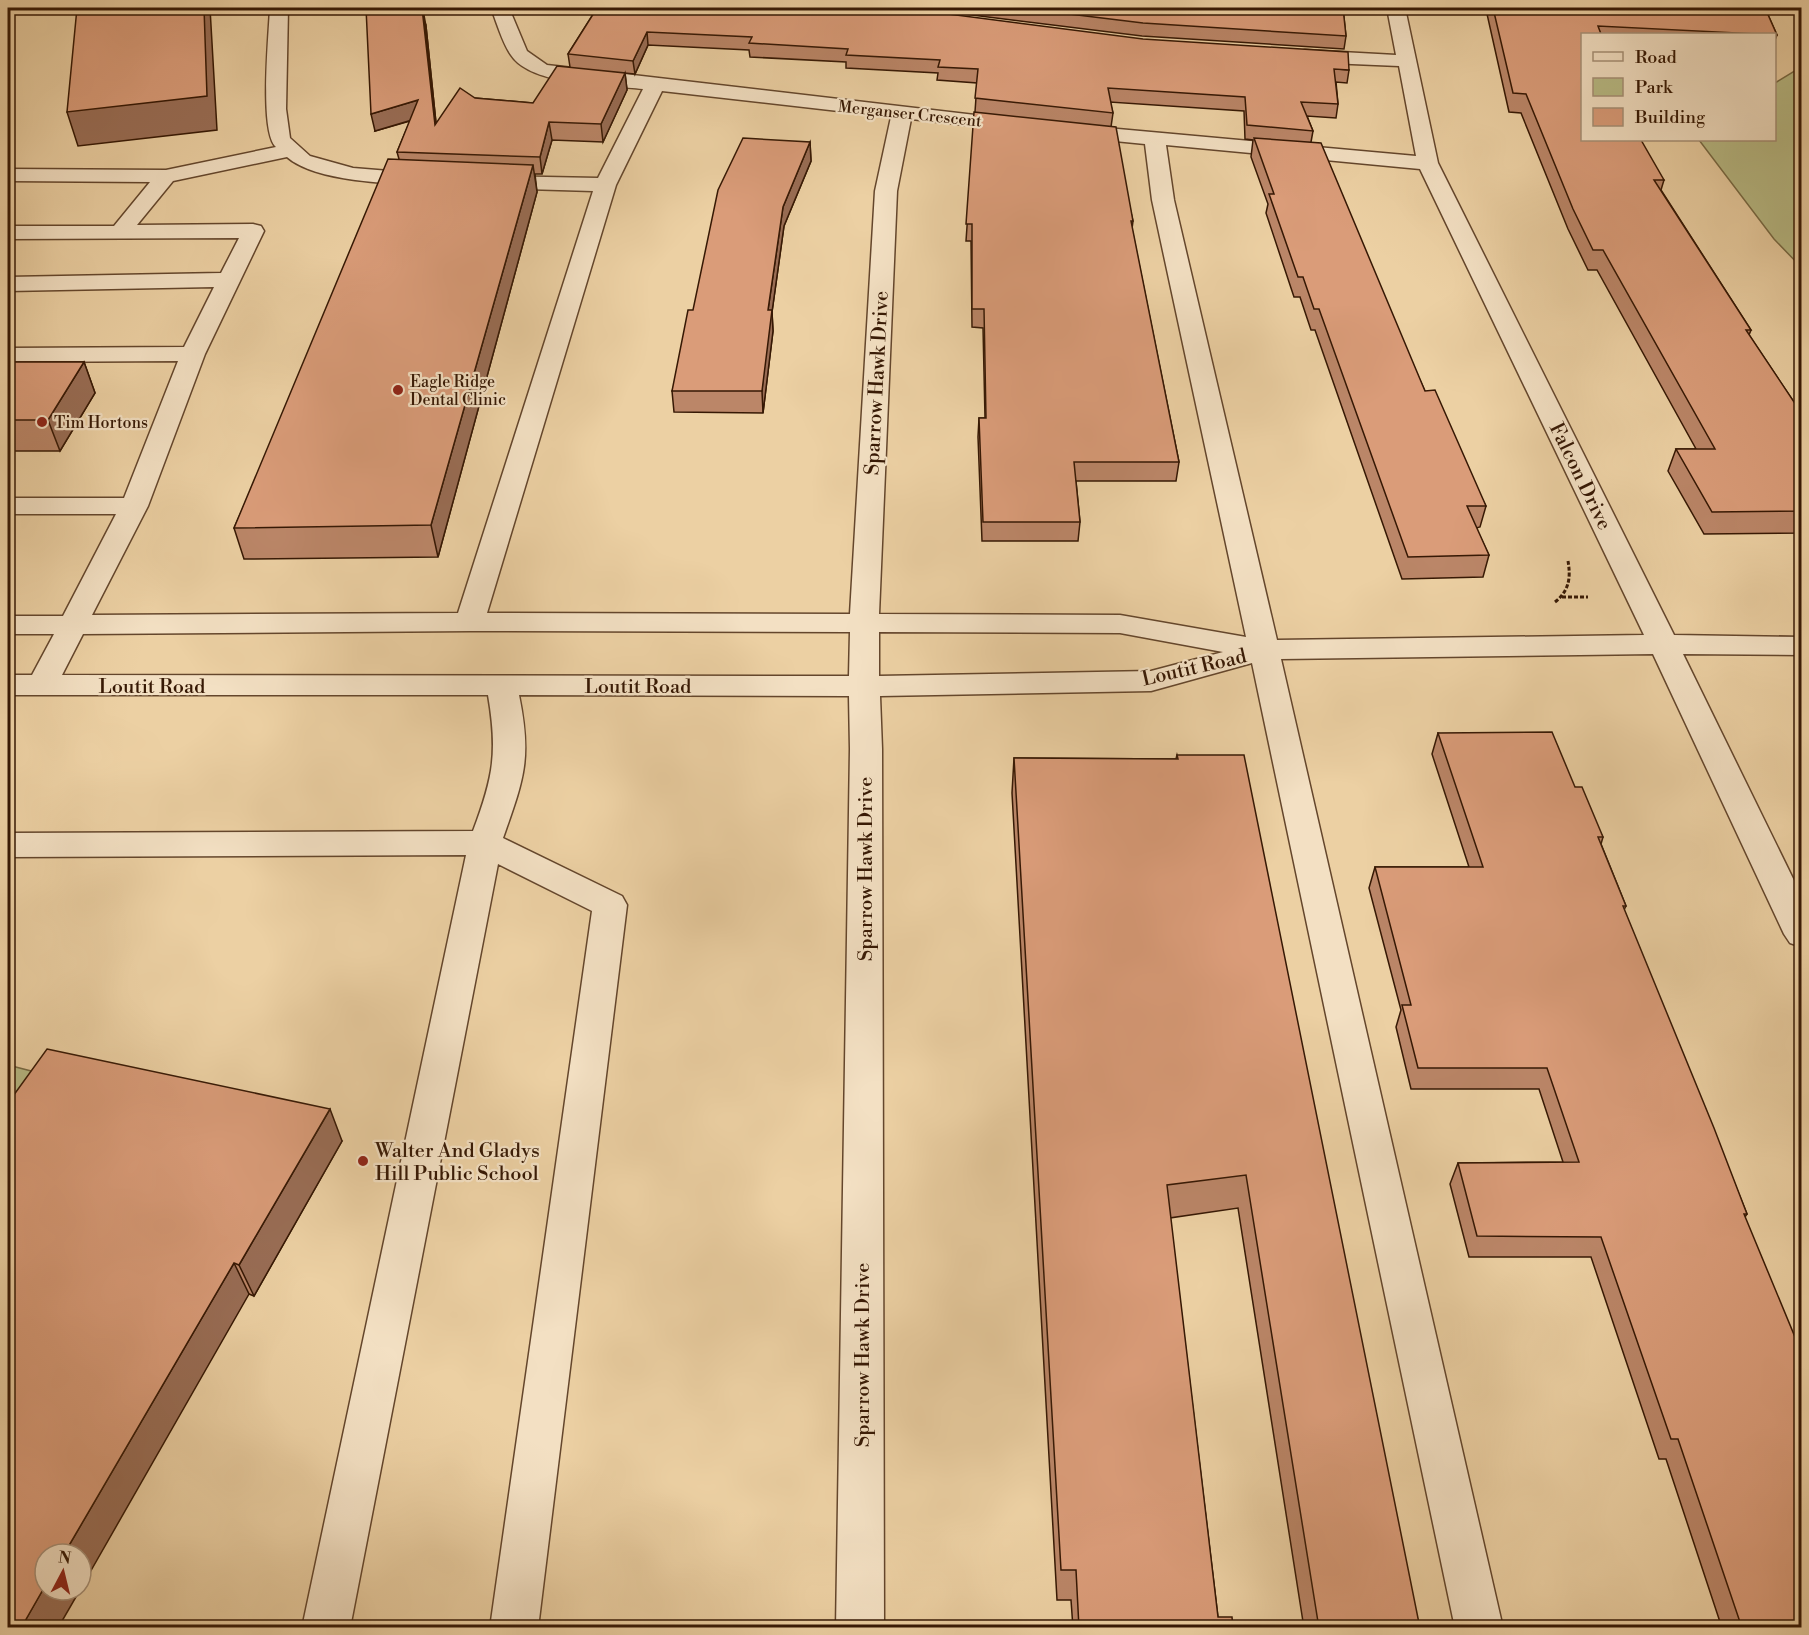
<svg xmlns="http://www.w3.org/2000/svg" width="1809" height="1635" font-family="'Libre Bodoni',serif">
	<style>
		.green { fill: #b8bb85; stroke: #776a44; stroke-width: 1.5 }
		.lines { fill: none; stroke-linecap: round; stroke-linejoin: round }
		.minor-casing { stroke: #64462c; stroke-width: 3 }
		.path { stroke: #361804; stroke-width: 3; stroke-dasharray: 4 2; stroke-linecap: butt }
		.minor { fill: #f3e0c3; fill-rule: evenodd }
		.wall { fill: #bb8668; stroke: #361804; stroke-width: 1.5 }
		.shaded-wall { fill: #996d55; stroke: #361804; stroke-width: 1.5 }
		.building { fill: #da9c79; stroke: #361804; stroke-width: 1.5 }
		.poi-dot { fill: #8f2418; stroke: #f3e0c3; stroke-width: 2 }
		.labels { text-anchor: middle; stroke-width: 4.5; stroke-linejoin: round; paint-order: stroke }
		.far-street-label { font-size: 16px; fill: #361804; stroke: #f3e0c3 }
		.far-poi-label { font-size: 16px; fill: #361804; stroke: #f3e0c3; text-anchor: start }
		.street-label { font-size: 20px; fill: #361804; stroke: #f3e0c3 }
		.poi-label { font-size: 20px; fill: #361804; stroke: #f3e0c3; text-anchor: start }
	</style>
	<rect width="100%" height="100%" fill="#ecd0a3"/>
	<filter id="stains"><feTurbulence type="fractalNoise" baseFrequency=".00333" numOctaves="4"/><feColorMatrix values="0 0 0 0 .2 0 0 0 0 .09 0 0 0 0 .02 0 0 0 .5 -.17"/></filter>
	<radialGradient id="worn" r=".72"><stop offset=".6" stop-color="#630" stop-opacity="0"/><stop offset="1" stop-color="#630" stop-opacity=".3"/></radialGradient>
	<g class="green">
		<polygon points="1801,67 1801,267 1774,239 1699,140 1774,140 1775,83"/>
		<polygon points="8,1065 35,1072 8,1107"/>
	</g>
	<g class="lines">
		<g class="minor-casing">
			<path id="minor" d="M 270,8 L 288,8 L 286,109 L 290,138 L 310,156 L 353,168 L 426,174 L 433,176 L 437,180 L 433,184 L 426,186 C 389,183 316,182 287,157 L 173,181 L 137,225 L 253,224 L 261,226 L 264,231 L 205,354 L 148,506 L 92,615 L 458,613 L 593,191 L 490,188 L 483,186 L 479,182 L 483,178 L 490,176 L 598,178 L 643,89 C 609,85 531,86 511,55 C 502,42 497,23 491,8 L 509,8 L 527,51 L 547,65 L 1027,121 L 1030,125 L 1027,129 L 1020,131 L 911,119 L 897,191 L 879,614 L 1120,615 L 1246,637 L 1152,200 L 1145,144 L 1074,137 L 1067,135 L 1064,131 L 1067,127 L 1074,125 L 1416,156 L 1399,66 L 1305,62 L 1298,60 L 1296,56 L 1298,52 L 1305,50 L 1396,55 L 1387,8 L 1405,8 L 1438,163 L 1674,635 L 1802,637 L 1802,655 L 1683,654 L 1802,897 L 1802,947 L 1790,943 L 1784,934 L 1653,654 L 1281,659 L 1503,1628 L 1455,1628 L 1252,663 L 1151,691 L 880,696 L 882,749 L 884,1628 L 836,1628 L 850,749 L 849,696 L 519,695 C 532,759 524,778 503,838 L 622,896 L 627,905 L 538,1628 L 490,1628 L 592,911 L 498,864 L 350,1628 L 302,1628 L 466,855 L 8,857 L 8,833 L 473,831 C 493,778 498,753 488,695 L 8,695 L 8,675 L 32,675 L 54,634 L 8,634 L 8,616 L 63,616 L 116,514 L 8,514 L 8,498 L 124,498 L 178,361 L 8,362 L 8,348 L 184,347 L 214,287 L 8,291 L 8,277 L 221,273 L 239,238 L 8,239 L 8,226 L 114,226 L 150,182 L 8,181 L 8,169 L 166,170 L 276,147 C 259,132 269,34 270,8 ZM 662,91 L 891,117 L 875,191 L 850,614 L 487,613 L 616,185 ZM 1166,145 L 1420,169 L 1644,635 L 1277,640 L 1174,200 ZM 470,631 L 850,632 L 849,676 L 62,675 L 83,634 ZM 879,632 L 1120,633 L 1223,652 L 1151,671 L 879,676 Z"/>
		</g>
		<g class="path">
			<polyline points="1562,597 1588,597"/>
			<path d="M 1555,602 C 1569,591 1571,578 1568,561"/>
		</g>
		<use href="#minor" class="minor"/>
	</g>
	<g class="wall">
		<polygon points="597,8 1349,70 1347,83 1336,82 1338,104 1336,118 1307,116 1313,131 1311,142 1425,391 1486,506 1480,527 1476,528 1489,555 1483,577 1402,579 1315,330 1311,330 1300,297 1294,297 1266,213 1268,204 1251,157 1253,140 1245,139 1244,111 1110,102 1113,113 1111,127 1133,221 1132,229 1179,462 1176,481 1076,481 1080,522 1078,541 982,541 978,437 979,418 985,418 983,328 972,327 971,241 966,241 977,83 937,80 938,73 846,68 846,62 750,57 749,50 648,45 635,74 625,73 627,90 603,142 552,140 542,174 535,174 537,192 438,557 244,559 234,528 399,159 397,152 410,121 375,131 426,26 436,123 475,98 533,103 570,67 568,54"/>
		<polygon points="916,8 1343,8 1346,36 1344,49 1142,36"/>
		<polygon points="1488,8 1765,8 1777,35 1774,43 1774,34 1582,34 1582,140 1664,180 1661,190 1751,330 1749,335 1802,414 1802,533 1704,534 1668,471 1676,449 1696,449 1597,270 1588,270 1568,229 1521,113 1509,112 1487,14"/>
		<polygon points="810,142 811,161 784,226 772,312 773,331 763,413 674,412 672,391"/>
		<polygon points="8,362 84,362 95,393 60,451 8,451"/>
		<polygon points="1438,733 1575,787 1603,837 1601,844 1626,906 1624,910 1747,1214 1745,1217 1802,1628 1722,1628 1666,1459 1659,1459 1591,1257 1469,1257 1450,1184 1458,1163 1563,1162 1539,1089 1411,1089 1396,1027 1401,1010 1369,888 1375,867 1469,867 1432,754"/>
		<polygon points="1177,755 1420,1628 1304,1628 1238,1208 1170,1218 1218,1617 1233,1628 1073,1628 1071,1600 1057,1600 1012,793 1014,758 1176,759"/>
		<polygon points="8,1103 342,1141 254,1296 249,1294"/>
	</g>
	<g class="shaded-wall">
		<polygon points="204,8 210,8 217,130 78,146 67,112"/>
		<polygon points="423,10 426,26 438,142 435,125"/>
		<polygon points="647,32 648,45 635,74 633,61"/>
		<polygon points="625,73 627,90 603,142 601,124"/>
		<polygon points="418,100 422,117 375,131 371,114"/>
		<polygon points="549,122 552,140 542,174 540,157"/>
		<polygon points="810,142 811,161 784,226 772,312 773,331 763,413 762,391 768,310 783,207"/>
		<polygon points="533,165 537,192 438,557 431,525"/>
		<polygon points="84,362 95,393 60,451 48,420"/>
		<polygon points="330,1109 342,1141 254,1296 239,1265"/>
		<polygon points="234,1263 249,1294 81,1588 81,1554 64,1554"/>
		<polygon points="45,1586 45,1590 80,1590 58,1628 21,1628"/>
	</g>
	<g class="building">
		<polygon points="77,8 204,8 207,96 67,112"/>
		<polygon points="366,8 422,8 435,125 460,88 475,98 533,103 557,66 625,73 601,124 549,122 540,157 397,152 418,100 371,114"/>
		<polygon points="597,8 902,8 1143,39 1348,52 1349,70 1334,69 1338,104 1301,102 1313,131 1247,125 1245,97 1108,88 1113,113 975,98 978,69 938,67 940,60 846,55 848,49 749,43 752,37 647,32 633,61 568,54"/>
		<polygon points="1020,8 1343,8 1346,36 1143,23"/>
		<polygon points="1493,8 1765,8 1777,35 1598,26 1601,34 1582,34 1582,140 1641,140 1664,180 1654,180 1751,330 1746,330 1802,414 1802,511 1712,512 1676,449 1715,449 1603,250 1593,250 1573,209 1526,94 1513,93"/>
		<polygon points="974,112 1116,127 1133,221 1131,221 1179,462 1074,462 1080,522 983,522 979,418 986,418 984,309 972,309 972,224 966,224"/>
		<polygon points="743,138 810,142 783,207 768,310 772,310 762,391 672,391 688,310 693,310 718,190"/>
		<polygon points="1254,138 1321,143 1425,391 1435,390 1486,506 1467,506 1489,555 1408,557 1319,309 1314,309 1303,277 1298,277 1269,194 1274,194"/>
		<polygon points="388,159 533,165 431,525 234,528"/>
		<polygon points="8,362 84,362 48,420 8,420"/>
		<polygon points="1552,732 1575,787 1582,787 1603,837 1598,837 1626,906 1623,906 1714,1128 1747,1214 1744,1214 1802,1354 1802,1628 1742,1628 1678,1439 1671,1439 1601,1237 1477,1236 1458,1163 1579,1162 1547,1068 1418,1068 1402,1005 1411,1005 1375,867 1483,867 1438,733"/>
		<polygon points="1177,755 1244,755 1420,1628 1319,1628 1246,1175 1167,1185 1218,1617 1232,1617 1233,1628 1079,1628 1076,1570 1061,1570 1014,758 1178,759"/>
		<polygon points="47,1049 330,1109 239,1265 234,1263 64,1554 45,1554 45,1586 21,1628 8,1628 8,1103"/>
	</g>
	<g class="poi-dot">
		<circle cx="398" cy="390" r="6"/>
		<circle cx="42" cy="422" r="6"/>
		<circle cx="363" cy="1161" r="6"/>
	</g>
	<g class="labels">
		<g class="far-street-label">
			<text transform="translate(910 113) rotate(6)" y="6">Merganser Crescent</text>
		</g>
		<g class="far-poi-label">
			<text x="410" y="387">Eagle Ridge<tspan x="410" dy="18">Dental Clinic</tspan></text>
			<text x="54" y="428">Tim Hortons</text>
		</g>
		<g class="street-label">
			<text transform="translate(876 383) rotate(-87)" y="7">Sparrow Hawk Drive</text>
			<text transform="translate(1581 476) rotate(64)" y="7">Falcon Drive</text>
			<text transform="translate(1194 667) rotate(-13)" y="7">Loutit Road</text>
			<text x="152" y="693">Loutit Road</text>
			<text x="638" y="693">Loutit Road</text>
			<text transform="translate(865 869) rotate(-90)" y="7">Sparrow Hawk Drive</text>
			<text transform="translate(862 1355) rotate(-90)" y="7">Sparrow Hawk Drive</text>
		</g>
		<g class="poi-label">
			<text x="375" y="1157">Walter And Gladys<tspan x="375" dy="23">Hill Public School</tspan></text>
		</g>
	</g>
	<rect width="1809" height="1635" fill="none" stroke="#ecd0a3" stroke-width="30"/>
	<rect x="9" y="9" width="1791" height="1617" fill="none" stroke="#361804" stroke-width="3"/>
	<rect x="15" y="15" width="1779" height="1605" fill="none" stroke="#361804" stroke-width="1.5"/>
	<rect x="1581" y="33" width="195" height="108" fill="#f3e0c3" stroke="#a79077" stroke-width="1.5"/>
	<rect x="1593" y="52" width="30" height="9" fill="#f3e0c3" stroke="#a79077" stroke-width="1.5"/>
	<text x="1635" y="63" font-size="18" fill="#361804">Road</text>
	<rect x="1593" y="78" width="30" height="18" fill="#b8bb85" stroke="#a79077" stroke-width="1.5"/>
	<text x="1635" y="93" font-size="18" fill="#361804">Park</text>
	<rect x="1593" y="108" width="30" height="18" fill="#da9c79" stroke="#a79077" stroke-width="1.5"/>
	<text x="1635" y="123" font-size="18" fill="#361804">Building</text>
	<g transform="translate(63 1572) rotate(7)"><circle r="28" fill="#f3e0c3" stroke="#a79077" stroke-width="1.5"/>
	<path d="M0-4.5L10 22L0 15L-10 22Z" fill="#8f2418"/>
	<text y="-9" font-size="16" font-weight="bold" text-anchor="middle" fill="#361804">N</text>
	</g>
	<rect width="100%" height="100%" filter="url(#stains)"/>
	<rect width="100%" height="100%" fill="url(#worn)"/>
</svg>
